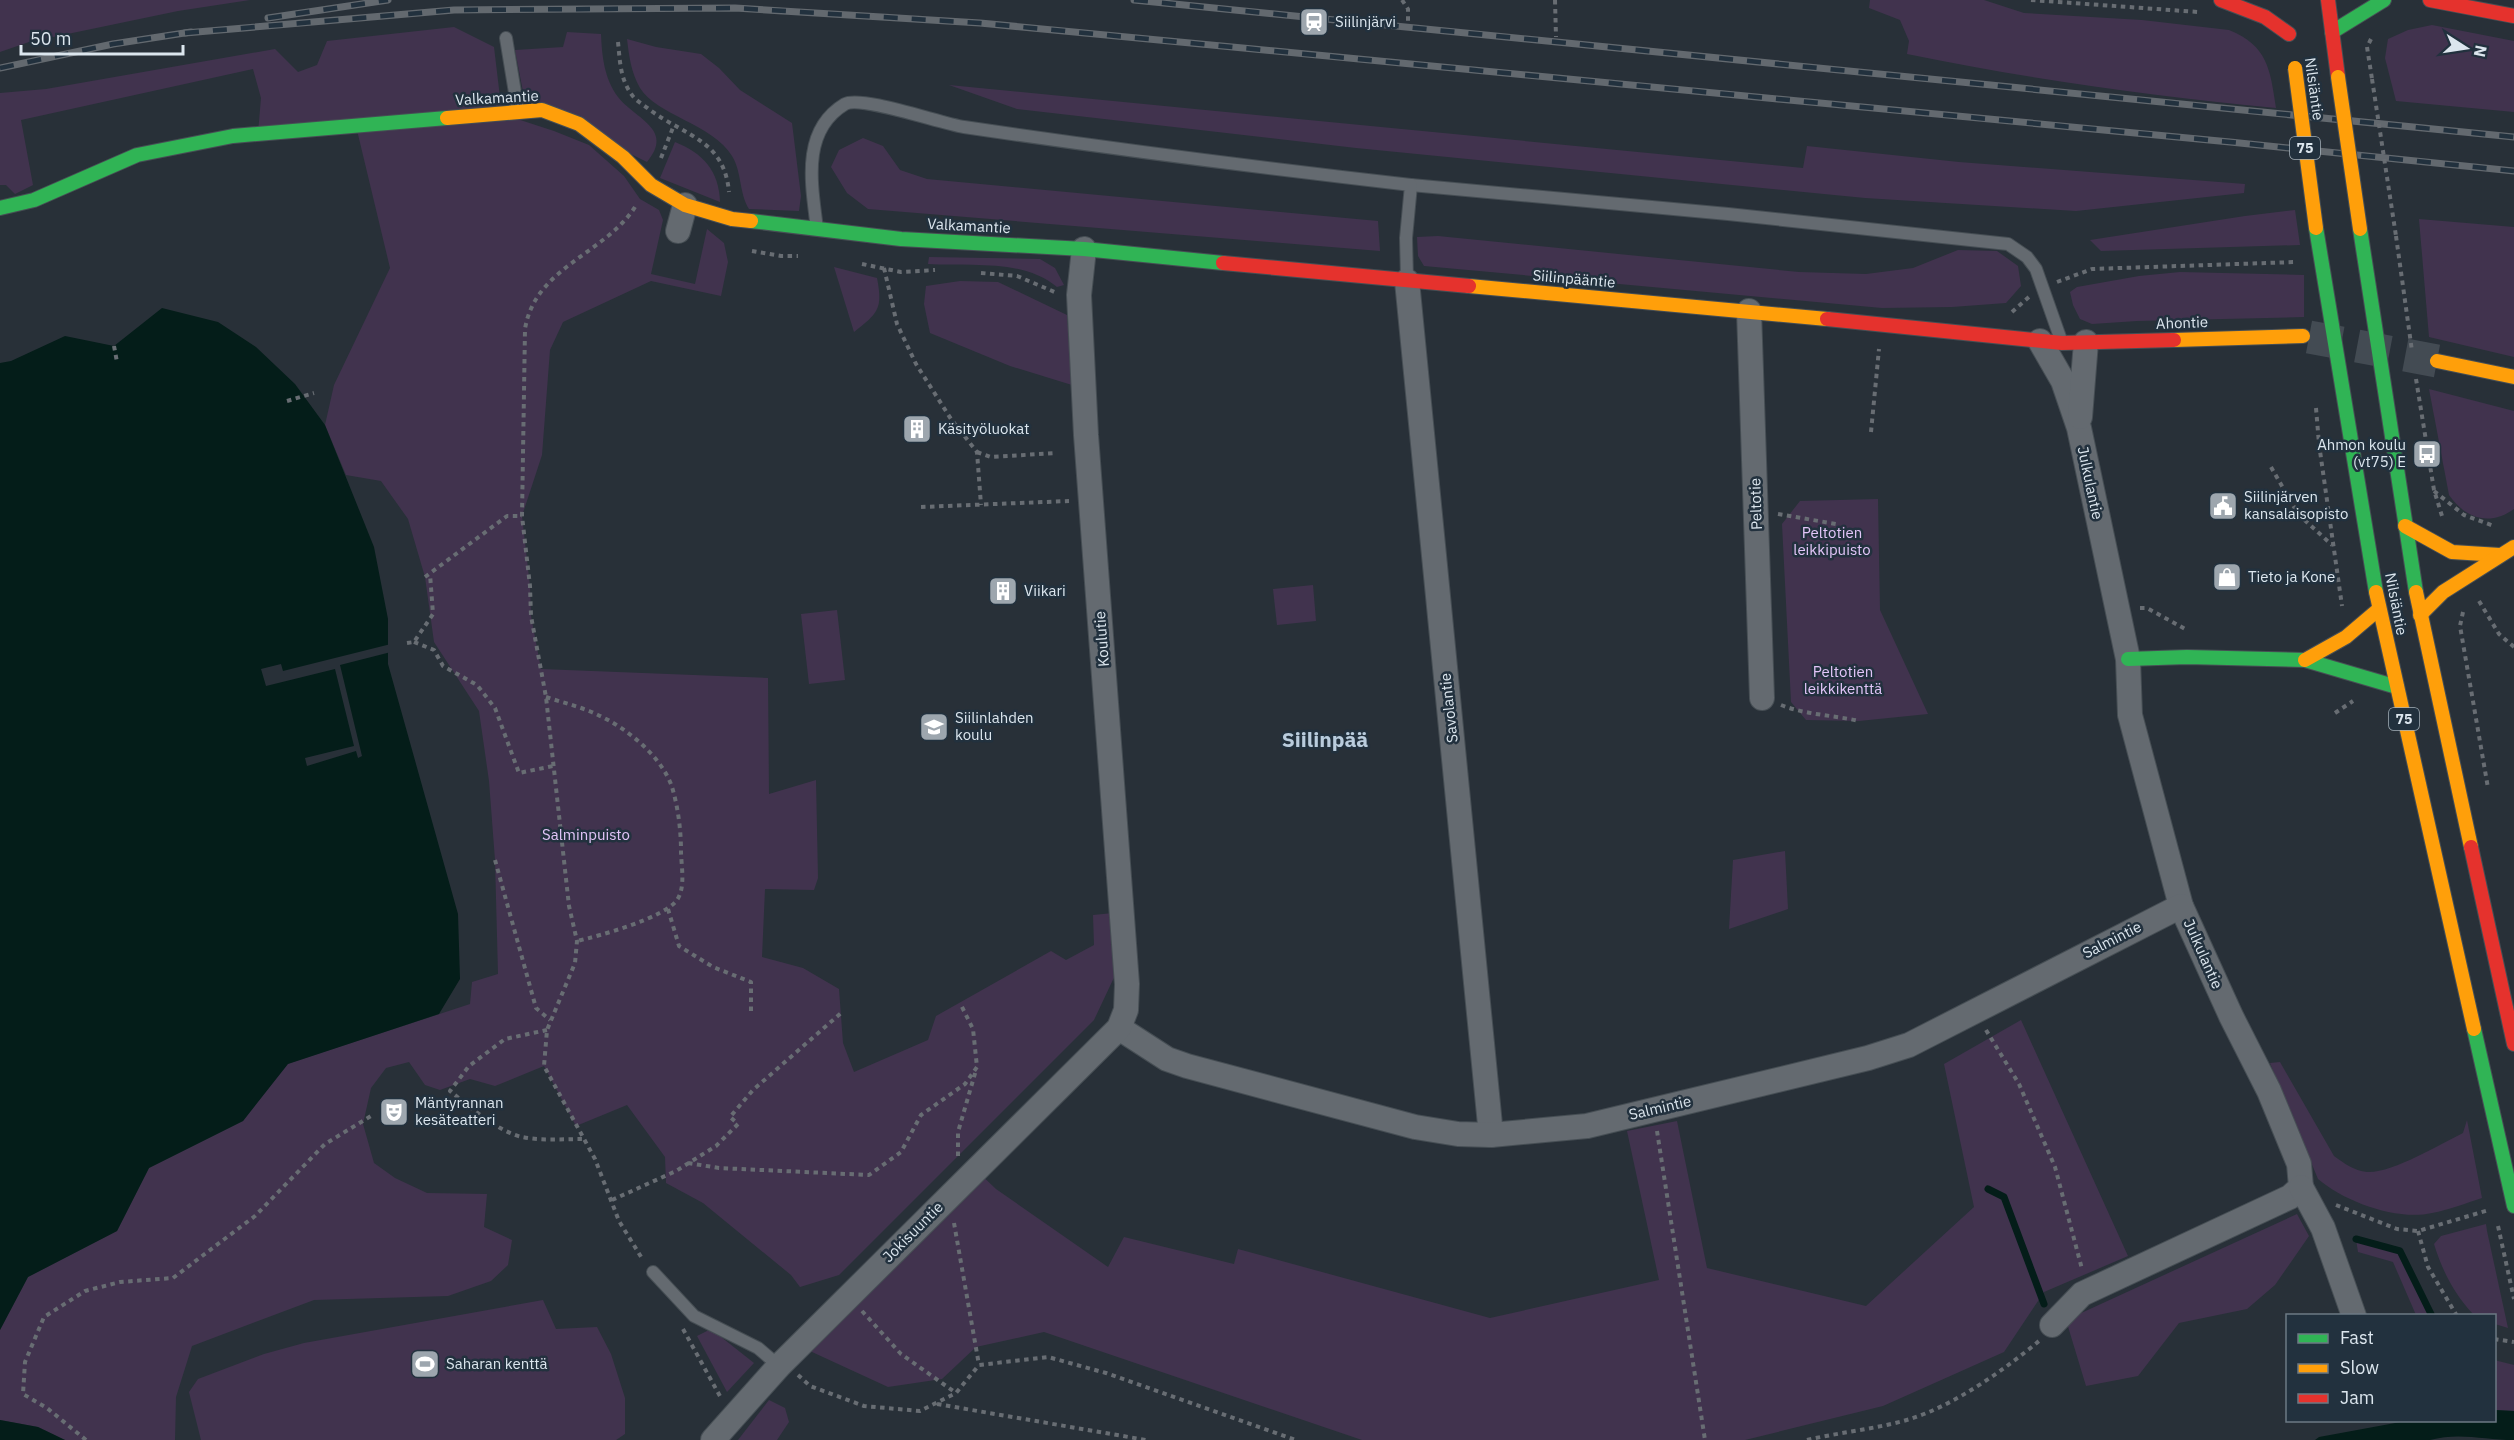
<svg xmlns="http://www.w3.org/2000/svg" width="2514" height="1440" font-family="'IBM Plex Sans',sans-serif">
	<style>
		.green { fill: #41334e }
		.water { fill: #041d19 }
		.pier { fill: #283038 }
		.lines { fill: none; stroke-linecap: round; stroke-linejoin: round }
		.stream { stroke: #041d19; stroke-width: 7 }
		.secondary-tunnel { stroke: #434b53; stroke-width: 33; stroke-dasharray: 33 16; stroke-linecap: butt }
		.lane-casing { stroke: #464e54; stroke-width: 14 }
		.street-casing { stroke: #464e54; stroke-width: 26 }
		.fast-casing { stroke: #464e54; stroke-width: 16 }
		.slow-casing { stroke: #464e54; stroke-width: 16 }
		.jam-casing { stroke: #464e54; stroke-width: 16 }
		.path { stroke: #686d73; stroke-width: 4; stroke-dasharray: 4.5 4.5; stroke-linecap: butt }
		.lane { stroke: #646a70; stroke-width: 12 }
		.street { stroke: #646a70; stroke-width: 24 }
		.fast { stroke: #30b455; stroke-width: 14 }
		.slow { stroke: #ff9f0a; stroke-width: 14 }
		.jam { stroke: #e5322d; stroke-width: 14 }
		.rail-casing { stroke: #63696f; stroke-width: 7 }
		.rail { stroke: #22313e; stroke-width: 4.5; stroke-dasharray: 14; stroke-linecap: butt }
		.slow-bridge-casing { stroke: #464e54; stroke-width: 16; stroke-linecap: butt }
		.path-bridge { stroke: #686d73; stroke-width: 4; stroke-dasharray: 4.5 4.5; stroke-linecap: butt }
		.slow-bridge { stroke: #ff9f0a; stroke-width: 14 }
		.labels { text-anchor: middle; stroke-width: 5; stroke-linejoin: round; paint-order: stroke }
		.shield { fill: #22313e; stroke: #a4b0b9; stroke-width: 1.5 }
		.shield-label { font-size: 14px; font-weight: bold; fill: #dce6ee }
		.poi-label { font-size: 15px; fill: #dce6ee; stroke: #22313e; text-anchor: start }
		.street-label { font-size: 15px; fill: #dce6ee; stroke: #22313e }
		.park-label { font-size: 15px; fill: #e2c5f8; stroke: #22313e }
		.district-label { font-size: 21px; font-weight: bold; fill: #b9ccdd; stroke: #22313e }
	</style>
	<rect width="100%" height="100%" fill="#283038"/>
	<g class="green">
		<polygon points="0,0 250,0 178,11 29,42 0,52"/>
		<path d="M 1870,0 L 1984,0 L 2024,13 L 2142,20 L 2229,30 C 2268,46 2270,69 2276,108 C 2152,96 2028,79 1907,54 L 1909,41 L 1900,20 L 1869,8 Z"/>
		<polygon points="2432,25 2514,41 2514,112 2396,101 2385,58 2388,39 2408,30"/>
		<polygon points="454,27 494,47 502,114 554,131 589,145 624,176 640,199 659,210 663,220 651,274 695,284 707,229 724,243 728,262 721,296 651,281 563,322 550,350 542,455 522,516 530,586 531,616 541,669 768,678 769,794 816,780 818,878 814,890 765,889 762,957 803,968 839,989 843,1043 854,1072 928,1040 936,1016 1051,951 1066,960 1094,945 1093,915 1113,913 1118,969 1094,1020 839,1275 800,1287 791,1275 703,1203 666,1183 665,1157 627,1105 576,1126 544,1066 495,1086 470,1079 440,1090 425,1085 409,1062 386,1068 371,1088 363,1124 374,1163 395,1178 427,1193 487,1194 484,1227 512,1240 508,1265 491,1281 448,1296 314,1300 192,1346 176,1397 175,1440 65,1440 38,1427 0,1420 0,1330 28,1277 117,1231 149,1168 243,1121 287,1064 470,1004 472,982 498,974 495,860 489,781 479,711 434,642 425,577 408,519 381,481 346,475 325,425 334,385 390,268 356,126 258,133 261,98 253,69 21,120 33,185 15,194 6,185 0,185 0,93 46,89 275,49 298,72 317,65 327,41"/>
		<path d="M 567,32 L 601,34 C 602,56 604,78 618,97 C 635,119 675,129 647,162 L 525,102 L 515,50 L 563,47 Z"/>
		<path d="M 627,39 L 656,47 L 701,54 L 719,68 L 740,90 L 792,123 L 801,196 L 799,211 L 749,209 C 739,193 742,172 732,156 C 713,124 656,115 640,88 C 631,72 629,56 627,39 Z"/>
		<polygon points="949,85 1803,168 1807,146 1959,162 2245,184 2244,193 2076,211 1865,198 1356,148 1017,109"/>
		<polygon points="863,138 883,146 900,170 927,179 1378,221 1380,251 868,209 847,193 831,167 839,150"/>
		<path d="M 675,142 C 703,153 719,171 720,202 L 660,178 Z"/>
		<polygon points="2295,210 2300,245 2101,251 2090,240 2245,216"/>
		<polygon points="2419,219 2514,227 2514,357 2429,337"/>
		<polygon points="1438,236 1799,272 1866,274 1913,268 1958,250 1997,251 2018,266 2021,286 2006,303 1952,307 1882,308 1424,266 1418,256 1417,237"/>
		<path d="M 929,257 L 1040,259 L 1055,268 L 1064,285 L 1057,287 C 1022,258 970,267 928,264 Z"/>
		<path d="M 834,267 L 877,278 C 883,309 878,313 854,332 Z"/>
		<polygon points="2180,272 2304,275 2304,317 2137,321 2092,324 2080,319 2073,305 2070,292 2077,287 2139,276"/>
		<polygon points="960,281 998,282 1067,315 1072,385 1010,366 930,333 924,304 926,286"/>
		<path d="M 2429,389 L 2514,411 L 2514,509 C 2489,527 2465,518 2449,495 Z"/>
		<polygon points="1878,499 1880,610 1928,714 1859,721 1806,720 1791,702 1782,524 1800,501"/>
		<polygon points="1313,585 1316,621 1277,625 1273,589"/>
		<polygon points="837,610 845,680 809,684 801,614"/>
		<polygon points="1785,851 1788,909 1729,929 1733,860"/>
		<polygon points="2021,1020 2128,1256 2044,1292 2004,1352 1883,1406 1745,1440 1362,1440 1044,1332 976,1347 942,1379 888,1387 799,1346 975,1169 996,1189 1108,1267 1124,1237 1234,1264 1238,1249 1490,1318 1659,1280 1627,1131 1677,1121 1707,1268 1866,1306 1974,1207 1944,1064"/>
		<path d="M 2280,1062 L 2334,1156 C 2344,1163 2354,1171 2367,1172 C 2390,1174 2441,1144 2463,1133 L 2467,1120 L 2482,1198 C 2466,1203 2449,1210 2432,1213 C 2397,1221 2345,1202 2318,1179 L 2270,1063 Z"/>
		<polygon points="2297,1214 2309,1236 2275,1285 2247,1309 2179,1323 2138,1376 2086,1386 2066,1320"/>
		<path d="M 2486,1224 L 2487,1231 L 2508,1328 L 2495,1324 L 2494,1316 L 2473,1314 C 2454,1294 2442,1270 2434,1244 L 2441,1236 Z"/>
		<polygon points="2356,1239 2400,1251 2432,1315 2416,1315 2393,1262 2358,1252"/>
		<polygon points="543,1300 556,1329 597,1327 611,1354 625,1398 625,1434 616,1440 201,1440 189,1392 198,1379 264,1354 304,1343"/>
		<polygon points="711,1329 754,1363 727,1392 697,1336"/>
		<polygon points="2494,1360 2514,1365 2514,1411 2495,1410"/>
		<polygon points="769,1400 785,1408 789,1422 777,1440 738,1440"/>
	</g>
	<g class="water">
		<polygon points="162,308 218,322 256,347 295,384 325,425 374,547 388,619 388,664 458,914 460,979 439,1014 288,1064 243,1121 149,1168 117,1231 28,1277 0,1330 0,363 11,361 65,336 114,346"/>
		<path d="M 2495,1410 L 2514,1411 L 2514,1440 C 2485,1440 2459,1432 2430,1440 L 2315,1440 L 2319,1437 L 2406,1421 L 2494,1420 Z"/>
		<polygon points="0,1420 38,1427 65,1440 0,1440"/>
	</g>
	<polygon class="pier" points="391,644 391,652 340,665 362,756 358,758 356,751 307,766 305,758 354,746 335,669 266,686 261,669 281,664 283,671"/>
	<g class="lines">
		<g class="stream">
			<polyline points="1988,1189 2004,1197 2044,1304"/>
			<polyline points="2356,1239 2400,1251 2432,1316"/>
		</g>
		<polyline class="secondary-tunnel" points="2309,337 2437,361"/>
		<g class="lane-casing">
			<g id="lane">
				<polyline points="506,38 518,111"/>
				<polyline points="1411,185 1728,214 2008,244 2027,257 2036,269 2061,340"/>
				<path d="M 817,229 C 812,186 800,131 845,104 C 861,95 942,124 964,127 C 1113,149 1262,168 1411,185 L 1406,238 L 1407,279"/>
				<polyline points="653,1272 694,1316 758,1348 779,1366"/>
			</g>
		</g>
		<g class="street-casing">
			<g id="street">
				<polyline points="678,231 685,205"/>
				<polyline points="1407,281 1491,1135"/>
				<polyline points="1749,311 1762,698"/>
				<polyline points="2040,341 2063,381 2079,428 2128,659 2130,715 2181,906 2231,1016 2269,1091 2299,1164 2301,1187 2290,1197 2082,1294 2052,1325"/>
				<polyline points="2080,417 2086,342"/>
				<polyline points="1119,1028 1167,1059 1187,1066 1415,1127 1458,1134 1491,1135 1587,1126 1868,1058 1909,1045 2181,906"/>
				<polyline points="2301,1187 2323,1228 2354,1316"/>
				<polyline points="713,1440 779,1366 1119,1028 1126,1010 1127,984 1086,435 1079,295 1084,249"/>
			</g>
		</g>
		<g class="fast-casing">
			<g id="fast">
				<polyline points="2332,32 2384,0"/>
				<polyline points="0,208 34,200 137,155 233,136 447,118"/>
				<polyline points="751,221 901,239 1084,249 1223,263"/>
				<polyline points="2316,228 2376,592"/>
				<polyline points="2360,229 2416,592"/>
				<polyline points="2128,659 2187,657 2305,660 2397,687"/>
				<polyline points="2474,1029 2514,1206"/>
			</g>
		</g>
		<g class="slow-casing">
			<g id="slow">
				<polyline points="447,118 542,110 579,124 623,157 651,185 685,205 732,219 751,221"/>
				<polyline points="1469,286 1827,319"/>
				<polyline points="2174,340 2303,336"/>
				<polyline points="2437,361 2514,377"/>
				<polyline points="2405,526 2452,552 2500,555"/>
				<polyline points="2376,592 2474,1029"/>
				<polyline points="2416,592 2471,847"/>
				<polyline points="2420,615 2443,592 2514,547"/>
				<polyline points="2305,660 2346,637 2379,609"/>
			</g>
		</g>
		<g class="jam-casing">
			<g id="jam">
				<polyline points="2221,0 2265,17 2289,34"/>
				<polyline points="2328,0 2338,77"/>
				<polyline points="2430,0 2514,16"/>
				<polyline points="1223,263 1469,286"/>
				<polyline points="1827,319 2062,343 2174,340"/>
				<polyline points="2471,847 2514,1044"/>
			</g>
		</g>
		<g class="path">
			<polyline points="1402,0 1408,9 1408,22"/>
			<polyline points="1555,0 1556,37"/>
			<polyline points="2031,0 2198,12"/>
			<polyline points="2371,39 2367,47 2372,79"/>
			<path d="M 618,42 C 620,61 620,79 632,95 C 636,101 644,105 650,110 C 687,137 724,140 729,192"/>
			<polyline points="661,158 674,125"/>
			<path d="M 635,207 C 605,254 535,267 525,329 L 522,516 L 530,586 L 531,616 L 546,697 L 569,906 L 577,941 L 575,963 L 547,1030 L 544,1066 L 595,1159 L 619,1221 L 643,1260"/>
			<polyline points="2396,236 2412,351"/>
			<polyline points="752,251 781,256 798,256"/>
			<polyline points="862,264 901,272 935,270"/>
			<polyline points="884,268 897,324 916,364 951,419 977,452 981,505"/>
			<polyline points="981,273 1017,276 1057,293"/>
			<polyline points="2057,282 2092,269 2296,262"/>
			<polyline points="2012,312 2029,297"/>
			<polyline points="114,346 117,362"/>
			<polyline points="2416,379 2434,490 2442,516"/>
			<polyline points="287,401 314,393"/>
			<polyline points="2316,408 2319,444 2342,606"/>
			<polyline points="1871,432 1879,349"/>
			<polyline points="977,452 991,457 1056,453"/>
			<polyline points="2271,467 2298,514 2332,545"/>
			<polyline points="2434,491 2464,515 2494,526"/>
			<polyline points="921,507 1069,501"/>
			<polyline points="1778,514 1836,524"/>
			<polyline points="425,577 507,516 522,516"/>
			<polyline points="2479,601 2499,634 2514,647"/>
			<polyline points="2140,608 2147,608 2187,630"/>
			<polyline points="2463,612 2460,626 2488,788"/>
			<polyline points="414,642 434,650 443,666 477,685 495,708 519,773 553,766"/>
			<polyline points="407,643 414,642 433,614 430,574"/>
			<path d="M 546,697 C 564,703 582,707 598,715 C 627,728 662,757 672,787 C 678,807 681,830 681,851 C 681,865 686,887 677,900 C 664,918 599,936 577,941"/>
			<path d="M 1781,705 C 1806,715 1833,715 1859,721"/>
			<polyline points="2335,713 2353,701"/>
			<polyline points="495,860 536,1008 550,1020"/>
			<polyline points="668,909 679,946 713,967 751,982 751,1011"/>
			<path d="M 547,1030 L 505,1039 L 469,1066 L 450,1091 C 468,1106 499,1132 522,1137 C 542,1141 563,1139 583,1139"/>
			<polyline points="1986,1030 2019,1084 2055,1167 2082,1269"/>
			<polyline points="1657,1131 1705,1440"/>
			<polyline points="958,1156 958,1132 976,1070"/>
			<polyline points="688,1163 719,1168 869,1175 901,1152 921,1115 965,1084 977,1067 973,1029 960,1003"/>
			<polyline points="612,1200 676,1171 716,1146 738,1124 730,1117 753,1090 841,1013"/>
			<polyline points="2336,1205 2397,1229 2418,1231 2489,1210"/>
			<polyline points="954,1223 979,1365"/>
			<polyline points="2498,1226 2514,1299"/>
			<polyline points="2418,1231 2428,1267 2457,1316"/>
			<polyline points="862,1311 901,1354 956,1393"/>
			<polyline points="683,1329 721,1398"/>
			<polyline points="2494,1339 2514,1342"/>
			<polyline points="798,1375 810,1386 864,1406 920,1411 956,1393 979,1365 1048,1357 1106,1373 1296,1440"/>
			<polyline points="937,1404 1146,1440"/>
			<polyline points="86,1440 47,1408 23,1394 25,1362 44,1317 85,1291 120,1282 173,1278 255,1216 325,1144 371,1116"/>
			<path d="M 1807,1440 C 1841,1432 1877,1429 1910,1419 C 1955,1405 2004,1370 2039,1341"/>
		</g>
		<use href="#lane" class="lane"/>
		<use href="#street" class="street"/>
		<use href="#fast" class="fast"/>
		<use href="#slow" class="slow"/>
		<use href="#jam" class="jam"/>
		<g class="rail-casing">
			<g id="rail">
				<polyline points="1134,0 2514,137"/>
				<polyline points="268,18 388,0"/>
				<polyline points="185,33 454,10 735,8 980,23 2230,142 2514,171"/>
				<polyline points="0,68 113,44 191,32"/>
			</g>
		</g>
		<use href="#rail" class="rail"/>
		<g class="slow-bridge-casing">
			<g id="slow-bridge">
				<polyline points="2295,68 2316,228"/>
				<polyline points="2338,77 2360,229"/>
			</g>
		</g>
		<polyline class="path-bridge" points="2372,79 2396,236"/>
		<use href="#slow-bridge" class="slow-bridge"/>
	</g>
	<defs>
		<g id="station-square" transform="scale(1.5)"><rect x="-9" y="-9" width="18" height="18" rx="4" fill="#9da6ae" stroke="#22313e"/><path d="M-3-6H3Q5-6 5-4V2Q5 4 3 4L4.5 6H3L1.5 4h-3L-3 6H-4.5L-3 4Q-5 4-5 2V-4Q-5-6-3-6ZM-3.5-4v3h7v-3ZM-3.5 1v1.5H-2V1ZM2 1v1.5H3.5V1Z" fill="#fff"/></g>
		<g id="building-square" transform="scale(1.5)"><rect x="-9" y="-9" width="18" height="18" rx="4" fill="#9da6ae" stroke="#22313e"/><path d="M-4-6H4V6H1V3H-1V6H-4ZM-2.5-4.3h1.7v1.8h-1.7ZM.8-4.3h1.7v1.8H.8ZM-2.5-1h1.7V.8h-1.7ZM.8-1h1.7V.8H.8Z" fill="#fff"/></g>
		<g id="bus-square" transform="scale(1.5)"><rect x="-9" y="-9" width="18" height="18" rx="4" fill="#9da6ae" stroke="#22313e"/><path d="M-5-6H5V4H4V6H2V4H-2V6H-4V4H-5ZM-3.5-4V0h7V-4ZM-3.5 1.2v1.5H-2V1.2ZM2 1.2v1.5H3.5V1.2Z" fill="#fff"/></g>
		<g id="civic-square" transform="scale(1.5)"><rect x="-9" y="-9" width="18" height="18" rx="4" fill="#9da6ae" stroke="#22313e"/><path d="M-.6-6.5H3V-4.5H.6V-3L4-1V1h2V6H-6V1h2V-1L-.6-3ZM-1.2 2.5V6h2.4V2.5Z" fill="#fff"/></g>
		<g id="shop-square" transform="scale(1.5)"><rect x="-9" y="-9" width="18" height="18" rx="4" fill="#9da6ae" stroke="#22313e"/><path d="M-5-2.5h2.3a2.7 3.5 0 0 1 5.4 0H5L5.5 6h-11ZM-1.5-2.5h3a1.5 2.3 0 0 0-3 0Z" fill="#fff"/></g>
		<g id="school-square" transform="scale(1.5)"><rect x="-9" y="-9" width="18" height="18" rx="4" fill="#9da6ae" stroke="#22313e"/><path d="M0-5L7-2L0 1L-7-2ZM-4 1L0 2.5L4 1V4Q0 6-4 4Z" fill="#fff"/></g>
		<g id="theatre-square" transform="scale(1.5)"><rect x="-9" y="-9" width="18" height="18" rx="4" fill="#9da6ae" stroke="#22313e"/><path d="M-5-5.5Q0-4 5-5.5V0Q5 5 0 6Q-5 5-5 0ZM-3.3-2.5H-1v1.5H-3.3ZM1-2.5H3.3v1.5H1ZM-2.8 1Q0 5.5 2.8 1Z" fill="#fff"/></g>
		<g id="stadium-square" transform="scale(1.5)"><rect x="-9" y="-9" width="18" height="18" rx="4" fill="#9da6ae" stroke="#22313e"/><path d="M0-5a6.5 5 0 1 0 0 10a6.5 5 0 1 0 0-10ZM-3.5-1.8h7v3.6h-7Z" fill="#fff"/></g>
	</defs>
	<g fill-rule="evenodd">
		<use href="#station-square" x="1314" y="22"/>
		<use href="#building-square" x="917" y="429"/>
		<use href="#bus-square" x="2427" y="454"/>
		<use href="#civic-square" x="2223" y="506"/>
		<use href="#shop-square" x="2227" y="577"/>
		<use href="#building-square" x="1003" y="591"/>
		<use href="#school-square" x="934" y="727"/>
		<use href="#theatre-square" x="394" y="1112"/>
		<use href="#stadium-square" x="425" y="1364"/>
	</g>
	<g class="labels">
		<g class="shield">
			<rect x="2290" y="137" width="30" height="22" rx="4.5"/>
			<rect x="2389" y="708" width="30" height="22" rx="4.5"/>
		</g>
		<g class="shield-label">
			<text x="2305" y="153">75</text>
			<text x="2404" y="724">75</text>
		</g>
		<g class="poi-label">
			<text x="1335" y="27">Siilinjärvi</text>
			<text x="938" y="434">Käsityöluokat</text>
			<text x="2406" y="450" text-anchor="end">Ahmon koulu<tspan x="2406" dy="17">(vt75) E</tspan></text>
			<text x="2244" y="502">Siilinjärven<tspan x="2244" dy="17">kansalaisopisto</tspan></text>
			<text x="2248" y="582">Tieto ja Kone</text>
			<text x="1024" y="596">Viikari</text>
			<text x="955" y="723">Siilinlahden<tspan x="955" dy="17">koulu</tspan></text>
			<text x="415" y="1108">Mäntyrannan<tspan x="415" dy="17">kesäteatteri</tspan></text>
			<text x="446" y="1369">Saharan kenttä</text>
		</g>
		<g class="street-label">
			<text transform="translate(2314 89) rotate(82)" y="5">Nilsiäntie</text>
			<text transform="translate(497 98) rotate(-3)" y="5">Valkamantie</text>
			<text transform="translate(969 226) rotate(3)" y="5">Valkamantie</text>
			<text transform="translate(1574 279) rotate(5)" y="5">Siilinpääntie</text>
			<text transform="translate(2182 323) rotate(-2)" y="5">Ahontie</text>
			<text transform="translate(2090 483) rotate(78)" y="5">Julkulantie</text>
			<text transform="translate(1756 504) rotate(-92)" y="5">Peltotie</text>
			<text transform="translate(2396 604) rotate(79)" y="5">Nilsiäntie</text>
			<text transform="translate(1102 639) rotate(-94)" y="5">Koulutie</text>
			<text transform="translate(1449 708) rotate(-96)" y="5">Savolantie</text>
			<text transform="translate(2112 940) rotate(-27)" y="5">Salmintie</text>
			<text transform="translate(2203 954) rotate(66)" y="5">Julkulantie</text>
			<text transform="translate(1660 1108) rotate(-13)" y="5">Salmintie</text>
			<text transform="translate(913 1232) rotate(-45)" y="5">Jokisuuntie</text>
		</g>
		<g class="park-label">
			<text x="1832" y="538">Peltotien<tspan x="1832" dy="17">leikkipuisto</tspan></text>
			<text x="1843" y="677">Peltotien<tspan x="1843" dy="17">leikkikenttä</tspan></text>
			<text x="586" y="840">Salminpuisto</text>
		</g>
		<g class="district-label">
			<text x="1325" y="747">Siilinpää</text>
		</g>
	</g>
	<rect x="2286" y="1314" width="210" height="108" fill="#22313e" stroke="#6c7984" stroke-width="1.5"/>
	<rect x="2298" y="1334" width="30" height="9" fill="#30b455" stroke="#6c7984" stroke-width="1.5"/>
	<text x="2340" y="1344" font-size="18" fill="#dce6ee">Fast</text>
	<rect x="2298" y="1364" width="30" height="9" fill="#ff9f0a" stroke="#6c7984" stroke-width="1.5"/>
	<text x="2340" y="1374" font-size="18" fill="#dce6ee">Slow</text>
	<rect x="2298" y="1394" width="30" height="9" fill="#e5322d" stroke="#6c7984" stroke-width="1.5"/>
	<text x="2340" y="1404" font-size="18" fill="#dce6ee">Jam</text>
	<g transform="translate(2466 48) rotate(102)" stroke="#22313e" stroke-width="4.5" paint-order="stroke">
	<path d="M0-4.5L10 22L0 15L-10 22Z" fill="#dce6ee"/>
	<text y="-9" font-size="16" font-weight="bold" text-anchor="middle" fill="#dce6ee">N</text>
	</g>
	<path d="M21 45v9h162v-9" fill="none" stroke="#dce6ee" stroke-width="3"/>
	<text x="30" y="45" font-size="18" fill="#dce6ee" stroke="#22313e" stroke-width="4.5" paint-order="stroke">50 m</text>
</svg>
